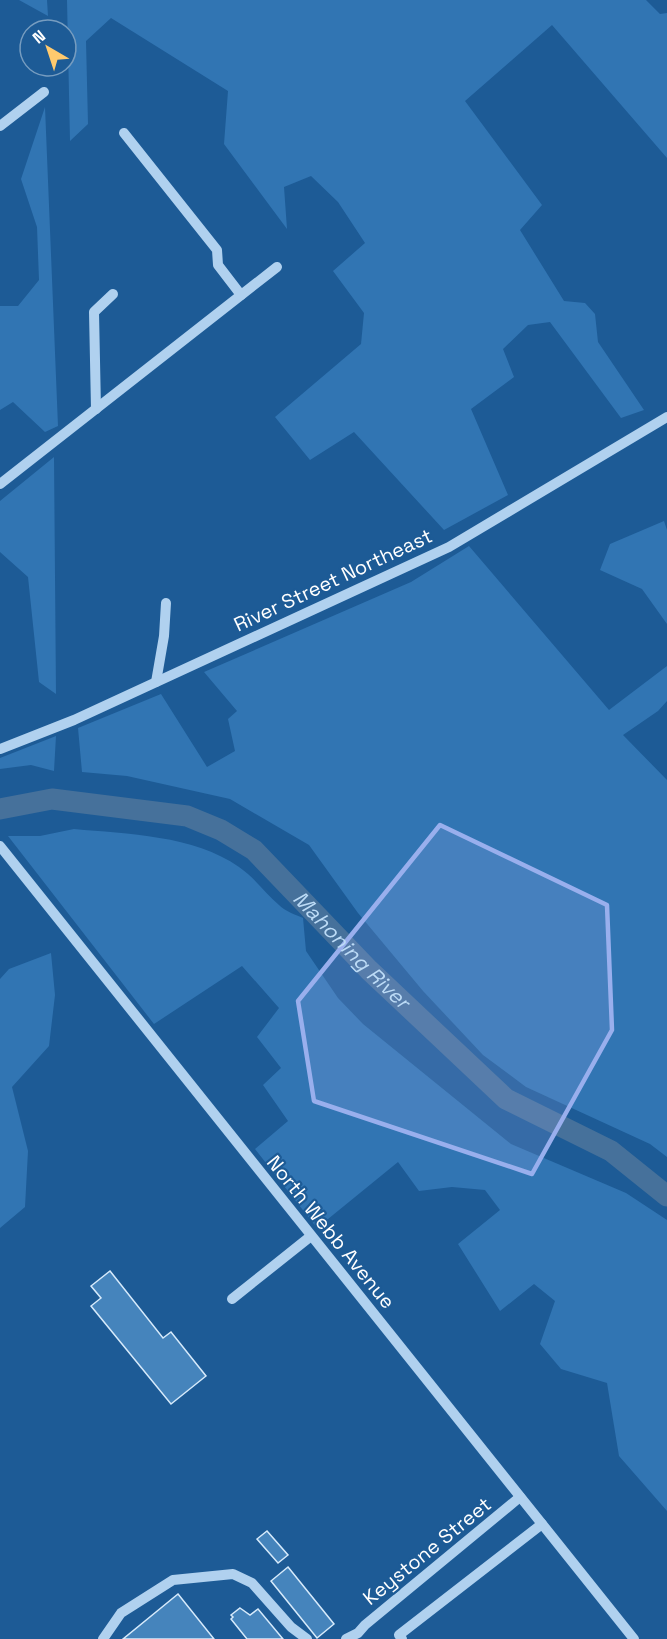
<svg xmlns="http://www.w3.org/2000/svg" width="667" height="1639" font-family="'Space Grotesk',sans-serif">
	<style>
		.green { fill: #3175b3 }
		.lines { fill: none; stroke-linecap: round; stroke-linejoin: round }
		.river { stroke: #46719b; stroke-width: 21 }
		.building { fill: #4584bc; stroke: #d6eafb; stroke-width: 1.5 }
		.minor { stroke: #b0d1ef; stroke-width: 10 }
		.marked { fill: #99afed; fill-opacity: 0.2; stroke: #99afed; stroke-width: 4.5; stroke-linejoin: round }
		.labels { text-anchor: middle; stroke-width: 4.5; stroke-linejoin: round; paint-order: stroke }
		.street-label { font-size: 20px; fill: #fff; stroke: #1d5b96 }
		.water-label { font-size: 21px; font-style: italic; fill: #bcdbf6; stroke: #1d5b96 }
	</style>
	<rect width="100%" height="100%" fill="#1d5b96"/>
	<g class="green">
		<polygon points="19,0 47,0 48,16"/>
		<polygon points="67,0 646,0 660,14 667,13 667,158 552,25 465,101 542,205 520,230 564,301 585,303 595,314 598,342 644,410 621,418 550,322 528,325 503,349 514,377 471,409 508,495 444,530 354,432 310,460 275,417 361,344 364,313 333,271 365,243 338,202 311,176 284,187 287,229 224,144 228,91 111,18 86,41 88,124 70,141"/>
		<polygon points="45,107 58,426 45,432 13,402 0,410 0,306 18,306 39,280 37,227 21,179"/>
		<polygon points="54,457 56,694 39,682 28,577 0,552 0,501"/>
		<polygon points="664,521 667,530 667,624 642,589 600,570 610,544"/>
		<polygon points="469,546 609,710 667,666 667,701 658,711 623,735 667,780 667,1157 650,1144 526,1087 483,1055 423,991 358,913 309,845 230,799 127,776 82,772 78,728 161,694 207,767 235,751 228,719 237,711 204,672 411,582"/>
		<polygon points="56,736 54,771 31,765 0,769 0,758"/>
		<path d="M 74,829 C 127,834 194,835 239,867 C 255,878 265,893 279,905 C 285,911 296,915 303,918 L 306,951 L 338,998 L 363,1024 L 511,1144 L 626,1193 L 667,1220 L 667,1511 L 619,1456 L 607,1383 L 561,1369 L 540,1344 L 555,1301 L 534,1284 L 500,1311 L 458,1244 L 500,1210 L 485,1190 L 452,1187 L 419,1191 L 398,1162 L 317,1228 L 255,1149 L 288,1121 L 263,1085 L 281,1068 L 257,1037 L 279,1008 L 242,966 L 154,1024 L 8,836 L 40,836 Z"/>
		<polygon points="51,953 55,995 49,1046 12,1087 28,1151 25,1207 0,1228 0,979 9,969"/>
	</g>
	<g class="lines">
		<path class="river" id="s1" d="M 0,809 L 52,799 L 187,816 L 221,830 L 254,850 L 369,970 L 506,1099 L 611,1151 L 667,1196"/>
	</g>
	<g class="building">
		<polygon points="110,1271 163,1338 171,1332 206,1376 171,1404 91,1306 101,1298 91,1286"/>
		<polygon points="267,1531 288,1555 278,1563 257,1539"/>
		<polygon points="288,1567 334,1624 317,1638 271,1581"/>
		<polygon points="178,1594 214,1639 123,1639"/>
		<polygon points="240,1608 250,1615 258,1609 283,1639 247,1639 231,1619 233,1617 231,1615"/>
	</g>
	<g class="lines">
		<g class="minor">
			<polyline points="0,126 44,92"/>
			<polyline points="124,133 217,250 218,265 241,295"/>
			<polyline points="96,409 94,312 113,294"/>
			<polyline points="0,484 277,267"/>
			<polyline points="156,682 164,636 166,603"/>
			<polyline points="0,749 74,720 449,547 667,417"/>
			<polyline points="0,846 634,1639"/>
			<polyline points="232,1299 311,1236"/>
			<polyline points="103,1639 121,1613 173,1580 233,1574 252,1583 291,1627 307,1639"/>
			<polyline points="346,1639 358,1633 365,1625 520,1497"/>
			<polyline points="402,1639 399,1635 542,1524"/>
		</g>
	</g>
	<path class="marked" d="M 440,825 L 607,905 L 612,1030 L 532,1174 L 314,1101 L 298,1001 Z"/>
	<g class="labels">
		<g class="street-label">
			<text transform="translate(333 580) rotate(-25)" y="7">River Street Northeast</text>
			<text transform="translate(331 1232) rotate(51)" y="7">North Webb Avenue</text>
			<text transform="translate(427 1551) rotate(-39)" y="7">Keystone Street</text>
		</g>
		<g class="water-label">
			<text dy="7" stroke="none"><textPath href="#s1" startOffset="404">Mahoning River</textPath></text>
		</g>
	</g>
	<g transform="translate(48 48) rotate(321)"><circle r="28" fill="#1d5b96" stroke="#779dc0" stroke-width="1.5"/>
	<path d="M0-4.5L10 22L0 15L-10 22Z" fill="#ffca6e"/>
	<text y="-9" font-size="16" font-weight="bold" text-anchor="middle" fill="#ffffff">N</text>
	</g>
</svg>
